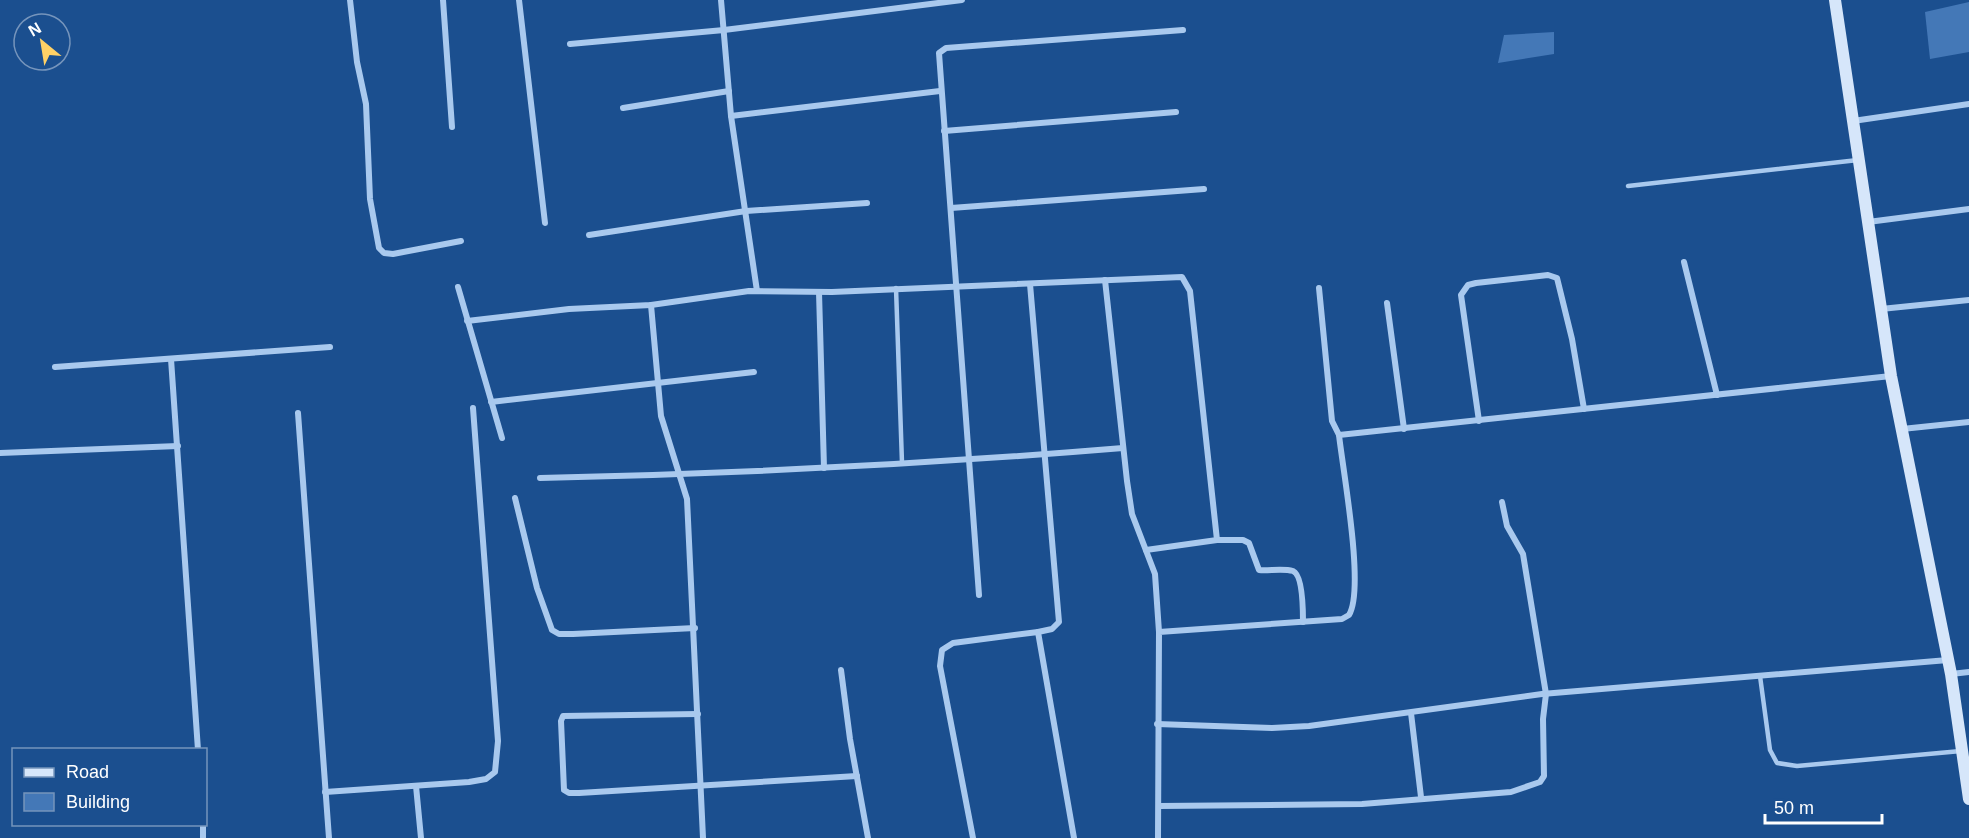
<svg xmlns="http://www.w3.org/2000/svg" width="1969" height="838" font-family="Arial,sans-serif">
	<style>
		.building { fill: #4478b7 }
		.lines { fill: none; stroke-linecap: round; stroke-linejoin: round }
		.lane { stroke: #a9c9ee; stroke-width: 4.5 }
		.street { stroke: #a9c9ee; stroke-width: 6 }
		.secondary { stroke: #d6e6fa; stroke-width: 12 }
	</style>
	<rect width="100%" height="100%" fill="#1b4f8f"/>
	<g class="building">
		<polygon points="1969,2 1969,52 1930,59 1925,12"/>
		<polygon points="1554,32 1554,54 1498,63 1504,35"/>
	</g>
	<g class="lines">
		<g class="lane">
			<polyline points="1628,186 1858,160"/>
			<polyline points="896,288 902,463"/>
			<polyline points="1760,676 1770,750 1777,763 1797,766 1961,751"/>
		</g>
		<g class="street">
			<polyline points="350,0 357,62 366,104 370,199 379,248 384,253 393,254 461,241"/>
			<polyline points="443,0 452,127"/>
			<polyline points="519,0 545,223"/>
			<polyline points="721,0 731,116 757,291"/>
			<polyline points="570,44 724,30 962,0"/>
			<polyline points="623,108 729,91"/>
			<polyline points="731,116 940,91"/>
			<polyline points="1853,121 1969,104"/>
			<polyline points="944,131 1176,112"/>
			<polyline points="951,208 1204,189"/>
			<polyline points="1868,222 1969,209"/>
			<polyline points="589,235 746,211 867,203"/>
			<polyline points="1684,262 1717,395"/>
			<polyline points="1105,280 1127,481 1132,514 1155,574 1159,632"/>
			<polyline points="1030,284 1059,622 1052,629 1038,632 1074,838"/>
			<polyline points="458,287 502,438"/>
			<polyline points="1319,288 1332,421 1339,435"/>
			<polyline points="819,292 824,468"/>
			<polyline points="1387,303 1404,429"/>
			<polyline points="651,305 661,416 687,499 703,838"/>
			<polyline points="1881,309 1969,300"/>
			<polyline points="467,321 569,309 651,305 749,291 832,292 1182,277 1190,291 1217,540 1146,550"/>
			<polyline points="171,359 198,750"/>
			<polyline points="55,367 330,347"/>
			<polyline points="491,402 754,372"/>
			<polyline points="298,413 329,838"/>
			<polyline points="1479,421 1461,295 1468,285 1476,283 1548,275 1557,278 1572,339 1584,409"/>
			<polyline points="1902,429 1969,422"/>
			<polyline points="0,453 178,446"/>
			<path d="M 540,478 C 735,474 929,464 1123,448"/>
			<polyline points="515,498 537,588 552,630 559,634 573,634 695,628"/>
			<path d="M 1217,540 L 1243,540 L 1249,543 L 1259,570 C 1269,571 1283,568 1293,571 C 1303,575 1303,611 1303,622"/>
			<polyline points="979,595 939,53 946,48 1183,30"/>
			<polyline points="841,670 850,739 868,838"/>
			<polyline points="1951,674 1969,672"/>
			<polyline points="1411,713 1421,797"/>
			<polyline points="698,714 563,716 561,721 564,790 569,793 579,793 857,776"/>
			<polyline points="1157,724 1272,728 1309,726 1542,694 1948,660"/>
			<polyline points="416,786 421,838"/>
			<polyline points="325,792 469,782 486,779 495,772 498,741 473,408"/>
			<polyline points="1159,806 1362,804 1511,792 1540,782 1544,776 1543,719 1546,694 1523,554 1507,526 1502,502"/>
			<polyline points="203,824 203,838"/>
			<polyline points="973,838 940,666 942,650 953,643 1038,632"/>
			<path d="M 1158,838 L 1159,632 L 1342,619 L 1349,615 C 1365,589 1343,471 1339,435 L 1891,376"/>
		</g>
		<polyline class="secondary" points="1835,0 1891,376 1951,674 1969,799"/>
	</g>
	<rect x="12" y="748" width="195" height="78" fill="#1b4f8f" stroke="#7695bc" stroke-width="1.5"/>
	<rect x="24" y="768" width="30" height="9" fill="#d6e6fa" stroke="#7695bc" stroke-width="1.5"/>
	<text x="66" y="778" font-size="18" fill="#ffffff">Road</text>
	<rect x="24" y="793" width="30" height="18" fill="#4478b7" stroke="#7695bc" stroke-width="1.5"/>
	<text x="66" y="808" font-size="18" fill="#ffffff">Building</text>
	<g transform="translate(42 42) rotate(330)"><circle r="28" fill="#1b4f8f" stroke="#7695bc" stroke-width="1.5"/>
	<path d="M0-4.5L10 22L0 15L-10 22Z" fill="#ffd166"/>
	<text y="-9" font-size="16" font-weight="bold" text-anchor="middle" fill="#ffffff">N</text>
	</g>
	<path d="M1765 814v9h117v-9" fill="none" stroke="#ffffff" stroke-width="3"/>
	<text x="1774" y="814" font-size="18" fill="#ffffff" stroke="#1b4f8f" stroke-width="4.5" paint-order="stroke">50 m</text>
</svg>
